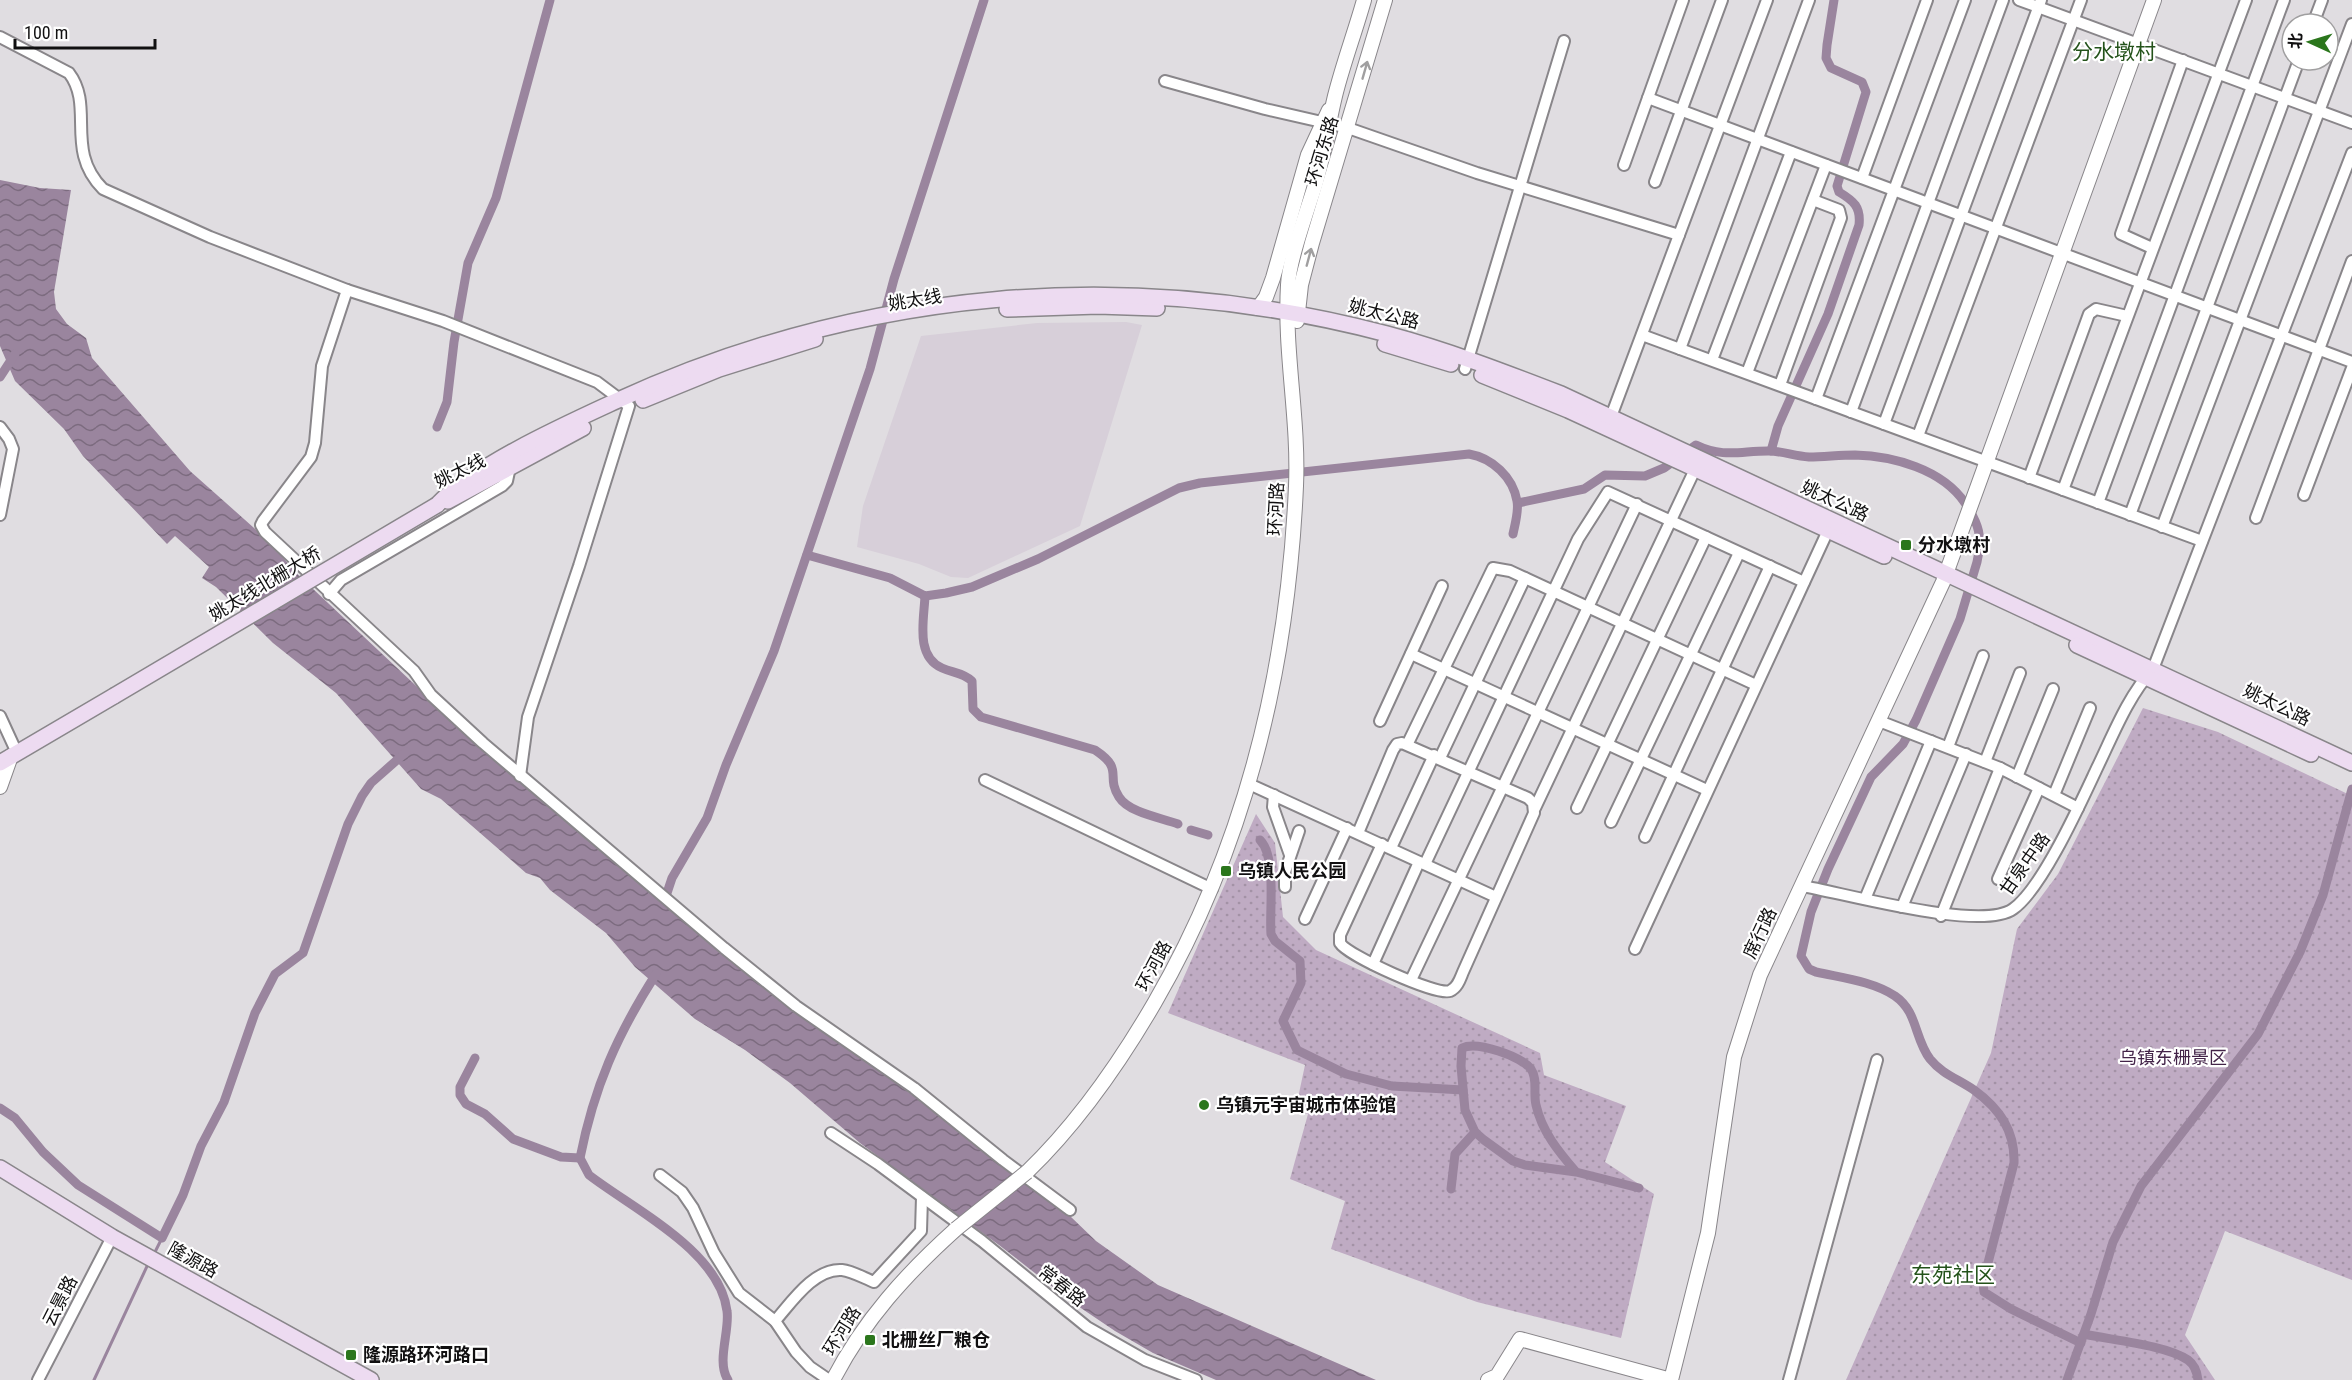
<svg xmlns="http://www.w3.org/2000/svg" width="2352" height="1380" font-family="'Roboto Condensed','Noto Sans SC',sans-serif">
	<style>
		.built { fill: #d7cfd9 }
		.park { fill: url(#park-dots) }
		.water { fill: url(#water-waves) }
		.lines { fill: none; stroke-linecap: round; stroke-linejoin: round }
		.stream { stroke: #9a859e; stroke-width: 3 }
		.canal { stroke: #9a859e; stroke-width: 9 }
		.minor-casing { stroke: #89868a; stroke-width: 14 }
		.tertiary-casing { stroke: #89868a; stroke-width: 16 }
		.secondary-casing { stroke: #89868a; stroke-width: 18 }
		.minor { stroke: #fff; stroke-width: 10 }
		.tertiary { stroke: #fff; stroke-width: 14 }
		.secondary { stroke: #eddbf1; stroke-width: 15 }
		.tertiary-bridge-casing { stroke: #89868a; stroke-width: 16; stroke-linecap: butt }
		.secondary-bridge-casing { stroke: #89868a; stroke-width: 18; stroke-linecap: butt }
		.tertiary-bridge { stroke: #fff; stroke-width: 14 }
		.secondary-bridge { stroke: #eddbf1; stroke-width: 15 }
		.oneway { stroke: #a09fa0 }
		.poi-dot { fill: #2b761c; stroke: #fff; stroke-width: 2 }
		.labels { text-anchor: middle; stroke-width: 4.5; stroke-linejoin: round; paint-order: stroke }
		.street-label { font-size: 18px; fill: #111011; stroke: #fff }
		.poi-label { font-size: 18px; font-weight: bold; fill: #111011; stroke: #fff; text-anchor: start }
		.park-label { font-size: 18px; fill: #432449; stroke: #fff }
		.quarter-label { font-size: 21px; fill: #23521a; stroke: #fff }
	</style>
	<defs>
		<pattern id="park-dots" width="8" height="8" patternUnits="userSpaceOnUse" patternTransform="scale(1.5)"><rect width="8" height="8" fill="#bfabc3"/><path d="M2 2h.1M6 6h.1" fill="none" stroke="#a392a6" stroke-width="1.8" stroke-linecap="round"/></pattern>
		<pattern id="water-waves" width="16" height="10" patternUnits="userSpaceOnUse" patternTransform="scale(1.5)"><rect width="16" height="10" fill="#9a859e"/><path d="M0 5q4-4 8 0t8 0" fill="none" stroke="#7c6b7f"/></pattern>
	</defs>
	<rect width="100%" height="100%" fill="#e0dde1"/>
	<polygon class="built" points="1126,322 1142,325 1080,526 968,578 951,577 919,564 857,547 863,506 921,336 1037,323"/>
	<g class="park">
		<polygon points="2143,708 2218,732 2352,796 2352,1280 2225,1231 2185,1335 2215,1380 1846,1380 1991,1053 2017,929 2058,874"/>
		<polygon points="1256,814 1275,843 1283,917 1316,950 1540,1053 1544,1075 1626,1106 1605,1162 1654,1194 1621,1338 1477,1302 1331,1249 1345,1201 1290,1179 1308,1114 1295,1112 1305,1065 1168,1013"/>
	</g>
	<polygon class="water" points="0,180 40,188 71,190 54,292 56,309 67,324 86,338 92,358 190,471 271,543 295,572 445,713 567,822 756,981 940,1115 1070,1216 1096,1241 1158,1285 1376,1380 1216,1380 1153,1353 1115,1331 1072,1302 999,1245 860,1143 790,1083 745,1050 695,1019 635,967 606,933 550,890 540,878 526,873 441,799 421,789 336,693 273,643 216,587 202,578 209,567 175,536 167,544 83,456 64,429 15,381 0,346"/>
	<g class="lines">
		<g class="stream">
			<polyline points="154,1254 162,1238"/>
			<polyline points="94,1380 149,1262"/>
		</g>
		<g class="canal">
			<polyline points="0,377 15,354"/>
			<polyline points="437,427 447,402 454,342 468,263 496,198 550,0"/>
			<path d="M 1771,451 L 1778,426 L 1828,314 L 1859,225 C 1861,207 1854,201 1839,192 L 1837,186 L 1866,92 L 1862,82 L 1831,68 L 1826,58 L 1827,45 L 1834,0"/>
			<path d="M 1518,503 L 1584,489 L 1605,475 L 1645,476 L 1664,468 L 1696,445 C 1725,459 1743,450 1772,451 C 1784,452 1796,456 1809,457 C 1824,457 1839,455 1855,455 C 1893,456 1942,469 1965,503 C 1979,524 1983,537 1977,562 L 1960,619 L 1916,720 L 1903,744 L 1871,777 L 1828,869 L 1811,912 L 1801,956 L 1809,969 L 1816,972 C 1842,978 1872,981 1895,996 C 1918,1012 1914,1038 1930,1059 C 1942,1074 1958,1079 1974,1090 C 2000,1109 2015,1131 2014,1163 L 1983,1282 L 1984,1292 L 2011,1309 L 2081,1343"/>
			<path d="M 807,555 L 890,578 L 925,596 L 946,593 L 972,587 L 1038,559 L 1179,488 L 1200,483 L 1469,454 C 1492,458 1513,477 1517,501 C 1519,511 1515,524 1513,534"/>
			<path d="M 925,596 C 924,620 915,656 942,668 C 953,673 962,672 972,681 L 973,709 L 981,717 L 1095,750 C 1125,770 1105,775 1119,797 C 1129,813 1162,818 1178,824"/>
			<polyline points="1191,830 1208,835"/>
			<path d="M 1260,840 C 1277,857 1269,911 1271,934 L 1275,941 L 1300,961 L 1301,983 L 1283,1021 L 1297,1050 L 1346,1074 L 1392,1086 L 1463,1090"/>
			<polyline points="664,902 672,878 707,818 726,765 774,651 870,369 894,279 984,0"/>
			<path d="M 656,974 C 617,1035 594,1087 580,1158 L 589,1175 C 633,1209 720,1251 727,1311 C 730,1331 716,1362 728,1380"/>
			<polyline points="475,1058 460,1087 460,1095 466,1104 485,1114 513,1139 561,1157 580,1158"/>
			<polyline points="0,1108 15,1118 43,1152 78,1185 162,1238 183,1195 201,1146 224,1102 255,1013 275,974 303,953 348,824 362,796 371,783 406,752"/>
			<path d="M 1576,1172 C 1559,1152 1542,1132 1536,1105 C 1533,1093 1538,1079 1531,1069 C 1521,1056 1477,1041 1462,1048 L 1461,1066 L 1465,1110 L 1475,1132 L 1484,1140 L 1513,1161 L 1525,1165 L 1576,1172 L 1639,1188"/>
			<polyline points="1451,1189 1455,1154 1475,1132"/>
			<path d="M 2084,1334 C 2111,1340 2167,1345 2188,1360 C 2195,1365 2197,1372 2198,1380"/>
			<polyline points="2067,1380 2091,1314 2113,1242 2141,1186 2258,1034 2300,952 2323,895 2352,789"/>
		</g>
		<g class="minor-casing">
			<g id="minor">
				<polyline points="2019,0 2352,123"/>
				<polyline points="2313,24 2322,0"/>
				<path d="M 0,37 L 69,73 C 95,107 64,150 103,189 L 210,237 L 347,290 L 443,321 L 597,382 L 629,406 L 579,566 L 528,717 L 520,776"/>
				<polyline points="1165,81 1265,109 1348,128 1477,173 1679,235"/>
				<polyline points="1648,98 2352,362"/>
				<polyline points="1624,165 1683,0"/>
				<polyline points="1862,178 1927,0"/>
				<polyline points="1655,182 1722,0"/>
				<polyline points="2152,248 2121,234 2183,60"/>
				<polyline points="347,290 322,366 315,443 311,457 263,521 261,525 265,532 414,671 431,695 483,743 724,948 796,1006 914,1088 1003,1160 1070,1210"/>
				<polyline points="1642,335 2202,541"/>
				<polyline points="1680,349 1809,0"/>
				<polyline points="1712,360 1791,152"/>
				<polyline points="1465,369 1564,41"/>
				<polyline points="1747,373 1826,165"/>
				<polyline points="1780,385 1841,218 1839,210 1813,200"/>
				<polyline points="1816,399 1965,0"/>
				<polyline points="1851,412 2003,0"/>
				<polyline points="1609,422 1767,0"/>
				<polyline points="1884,424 2041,0"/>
				<polyline points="0,427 9,439 13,449 0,515"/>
				<polyline points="1918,436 2081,0"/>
				<polyline points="2029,478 2089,314 2096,309 2127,316"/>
				<polyline points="2063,490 2246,0"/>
				<polyline points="2304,495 2352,368"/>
				<polyline points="2098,503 2284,0"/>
				<polyline points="2130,515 2299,60"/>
				<polyline points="2256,518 2352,261"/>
				<polyline points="2162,527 2352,24"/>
				<polyline points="329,594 341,580 502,486 507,481 510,467"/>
				<polyline points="1411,654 1707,790"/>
				<polyline points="0,716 17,753"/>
				<polyline points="1380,721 1442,586"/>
				<polyline points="1879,721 2000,768 2078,808"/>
				<polyline points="1408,743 1493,568 1510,571 1756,685"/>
				<polyline points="1948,747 1983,656"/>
				<polyline points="1440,758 1525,578"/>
				<polyline points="1985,762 2020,673"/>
				<polyline points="2017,777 2053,689"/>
				<polyline points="985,780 1212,889"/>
				<polyline points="1249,784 1496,897"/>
				<polyline points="1274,795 1273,807 1290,855"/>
				<polyline points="2054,795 2090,708"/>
				<polyline points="1535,808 1698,463"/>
				<polyline points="1577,808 1706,537"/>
				<polyline points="1611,822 1739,553"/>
				<path d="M 1358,833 L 1393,750 L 1397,744 L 1402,743 L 1528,798 L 1533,803 L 1534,813 L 1463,972 C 1460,979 1458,987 1450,991 C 1437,996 1348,956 1340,943 L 1340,935 L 1382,844"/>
				<polyline points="1645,837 1770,566"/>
				<polyline points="1391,848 1434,755"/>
				<polyline points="1425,864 1578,539 1608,492 1804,582"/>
				<polyline points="1998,879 2039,788"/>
				<path d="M 1802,886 C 1844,893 1981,932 2013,909 C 2042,889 2081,802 2097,768 C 2113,735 2128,696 2153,669 L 2352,153"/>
				<polyline points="1285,887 1285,872 1299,831"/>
				<polyline points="1865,899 1931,741"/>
				<polyline points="1902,907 1966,754"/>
				<polyline points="1941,916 2000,768"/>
				<polyline points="1305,919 1347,828"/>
				<polyline points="1635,949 1831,524"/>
				<polyline points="1373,964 1419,862"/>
				<polyline points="1411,980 1637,504"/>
				<polyline points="831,1133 878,1164 982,1241 1087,1327 1145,1360 1196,1380"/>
				<polyline points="660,1175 682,1192 693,1208 714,1253 739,1293 775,1321 796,1352 810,1367 829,1380"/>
				<path d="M 775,1321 C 791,1303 814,1268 842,1270 C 852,1271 864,1278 874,1282 L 921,1231 L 922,1197"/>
				<polyline points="38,1380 112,1237"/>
				<polyline points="1789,1380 1877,1060"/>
			</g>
		</g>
		<g class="tertiary-casing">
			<g id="tertiary">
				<polyline points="1258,308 1266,297 1273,278 1308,155 1329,110"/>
				<polyline points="1297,321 1301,285 1312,243 1385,0"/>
				<polyline points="0,787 11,756"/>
				<path d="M 1027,1172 C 1079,1122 1119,1064 1155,1002 C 1247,843 1288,668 1296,486 C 1299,419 1284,352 1288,285 C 1289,259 1308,209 1316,182 C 1324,154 1328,125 1335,96 C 1343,64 1355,32 1364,0"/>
				<path d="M 833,1380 C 864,1320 906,1274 956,1229"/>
				<polyline points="1488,1380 1497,1376 1520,1339 1671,1380"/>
				<polyline points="1671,1380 1708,1233 1734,1057 1760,975 1943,582 2154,0"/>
			</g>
		</g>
		<g class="secondary-casing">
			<g id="secondary">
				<polyline points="1007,309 1098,306 1157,308"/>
				<polyline points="1385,344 1451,364"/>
				<polyline points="1482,375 1568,410 1884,556"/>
				<polyline points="643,400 719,369 815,339"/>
				<polyline points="448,501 583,428"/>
				<path d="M 437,505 C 475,465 564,425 616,401 C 861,289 1126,265 1387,334 C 1447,350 1504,372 1561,394 L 2352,763"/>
				<polyline points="2077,645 2311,754"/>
				<polyline points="0,763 114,696"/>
				<polyline points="0,1168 112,1237 371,1380"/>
			</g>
		</g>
		<use href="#minor" class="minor"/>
		<use href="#tertiary" class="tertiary"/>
		<use href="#secondary" class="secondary"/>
		<g class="tertiary-bridge-casing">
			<polyline id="tertiary-bridge" points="956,1229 1027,1172"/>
		</g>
		<g class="secondary-bridge-casing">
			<polyline id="secondary-bridge" points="114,696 437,505"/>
		</g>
		<use href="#tertiary-bridge" class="tertiary-bridge"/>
		<use href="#secondary-bridge" class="secondary-bridge"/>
	</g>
	<defs><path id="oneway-shaft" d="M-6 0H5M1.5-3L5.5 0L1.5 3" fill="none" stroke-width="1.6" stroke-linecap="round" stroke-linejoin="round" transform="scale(1.5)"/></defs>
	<g class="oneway">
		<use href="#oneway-shaft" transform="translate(1365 70) rotate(-74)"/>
		<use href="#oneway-shaft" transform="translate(1309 257) rotate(-75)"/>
	</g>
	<g class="poi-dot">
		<rect x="1900" y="539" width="12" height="12" rx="3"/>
		<rect x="1220" y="865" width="12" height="12" rx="3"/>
		<circle cx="1204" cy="1105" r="6"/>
		<rect x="864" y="1334" width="12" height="12" rx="3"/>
		<rect x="345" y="1349" width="12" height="12" rx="3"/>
	</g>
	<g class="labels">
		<g class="street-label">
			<text transform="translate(1322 151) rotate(-73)" y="6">环河东路</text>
			<text transform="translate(915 300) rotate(-9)" y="6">姚太线</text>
			<text transform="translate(1384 314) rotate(14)" y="6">姚太公路</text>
			<text transform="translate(460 471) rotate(-26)" y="6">姚太线</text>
			<text transform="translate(1835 501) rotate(25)" y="6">姚太公路</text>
			<text transform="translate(1276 509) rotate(-87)" y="6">环河路</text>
			<text transform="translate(265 584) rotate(-31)" y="6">姚太线北栅大桥</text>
			<text transform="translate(2277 705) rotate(26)" y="6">姚太公路</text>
			<text transform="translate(2025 864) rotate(-55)" y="6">甘泉中路</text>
			<text transform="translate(1760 933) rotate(-65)" y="6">席行路</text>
			<text transform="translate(1154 966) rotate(-62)" y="6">环河路</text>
			<text transform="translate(193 1260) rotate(29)" y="6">隆源路</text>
			<text transform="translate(1062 1286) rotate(38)" y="6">常春路</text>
			<text transform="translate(60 1301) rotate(-63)" y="6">云景路</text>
			<text transform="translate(842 1331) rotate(-58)" y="6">环河路</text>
		</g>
		<g class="poi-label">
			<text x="1918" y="551">分水墩村</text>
			<text x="1238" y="877">乌镇人民公园</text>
			<text x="1216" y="1111">乌镇元宇宙城市体验馆</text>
			<text x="882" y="1346">北栅丝厂粮仓</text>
			<text x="363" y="1361">隆源路环河路口</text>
		</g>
		<g class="park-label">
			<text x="2173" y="1064">乌镇东栅景区</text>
		</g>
		<g class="quarter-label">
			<text x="2114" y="59">分水墩村</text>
			<text x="1953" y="1282">东苑社区</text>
		</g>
	</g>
	<g transform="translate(2310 42) rotate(274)"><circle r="28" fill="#ffffff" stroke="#a09fa0" stroke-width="1.5"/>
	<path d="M0-4.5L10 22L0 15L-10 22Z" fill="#2b761c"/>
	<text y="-9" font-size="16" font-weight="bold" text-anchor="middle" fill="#111011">北</text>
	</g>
	<path d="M15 39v9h140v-9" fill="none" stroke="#111011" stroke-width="3"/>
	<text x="24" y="39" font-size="18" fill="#111011" stroke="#ffffff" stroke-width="4.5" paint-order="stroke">100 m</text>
</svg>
